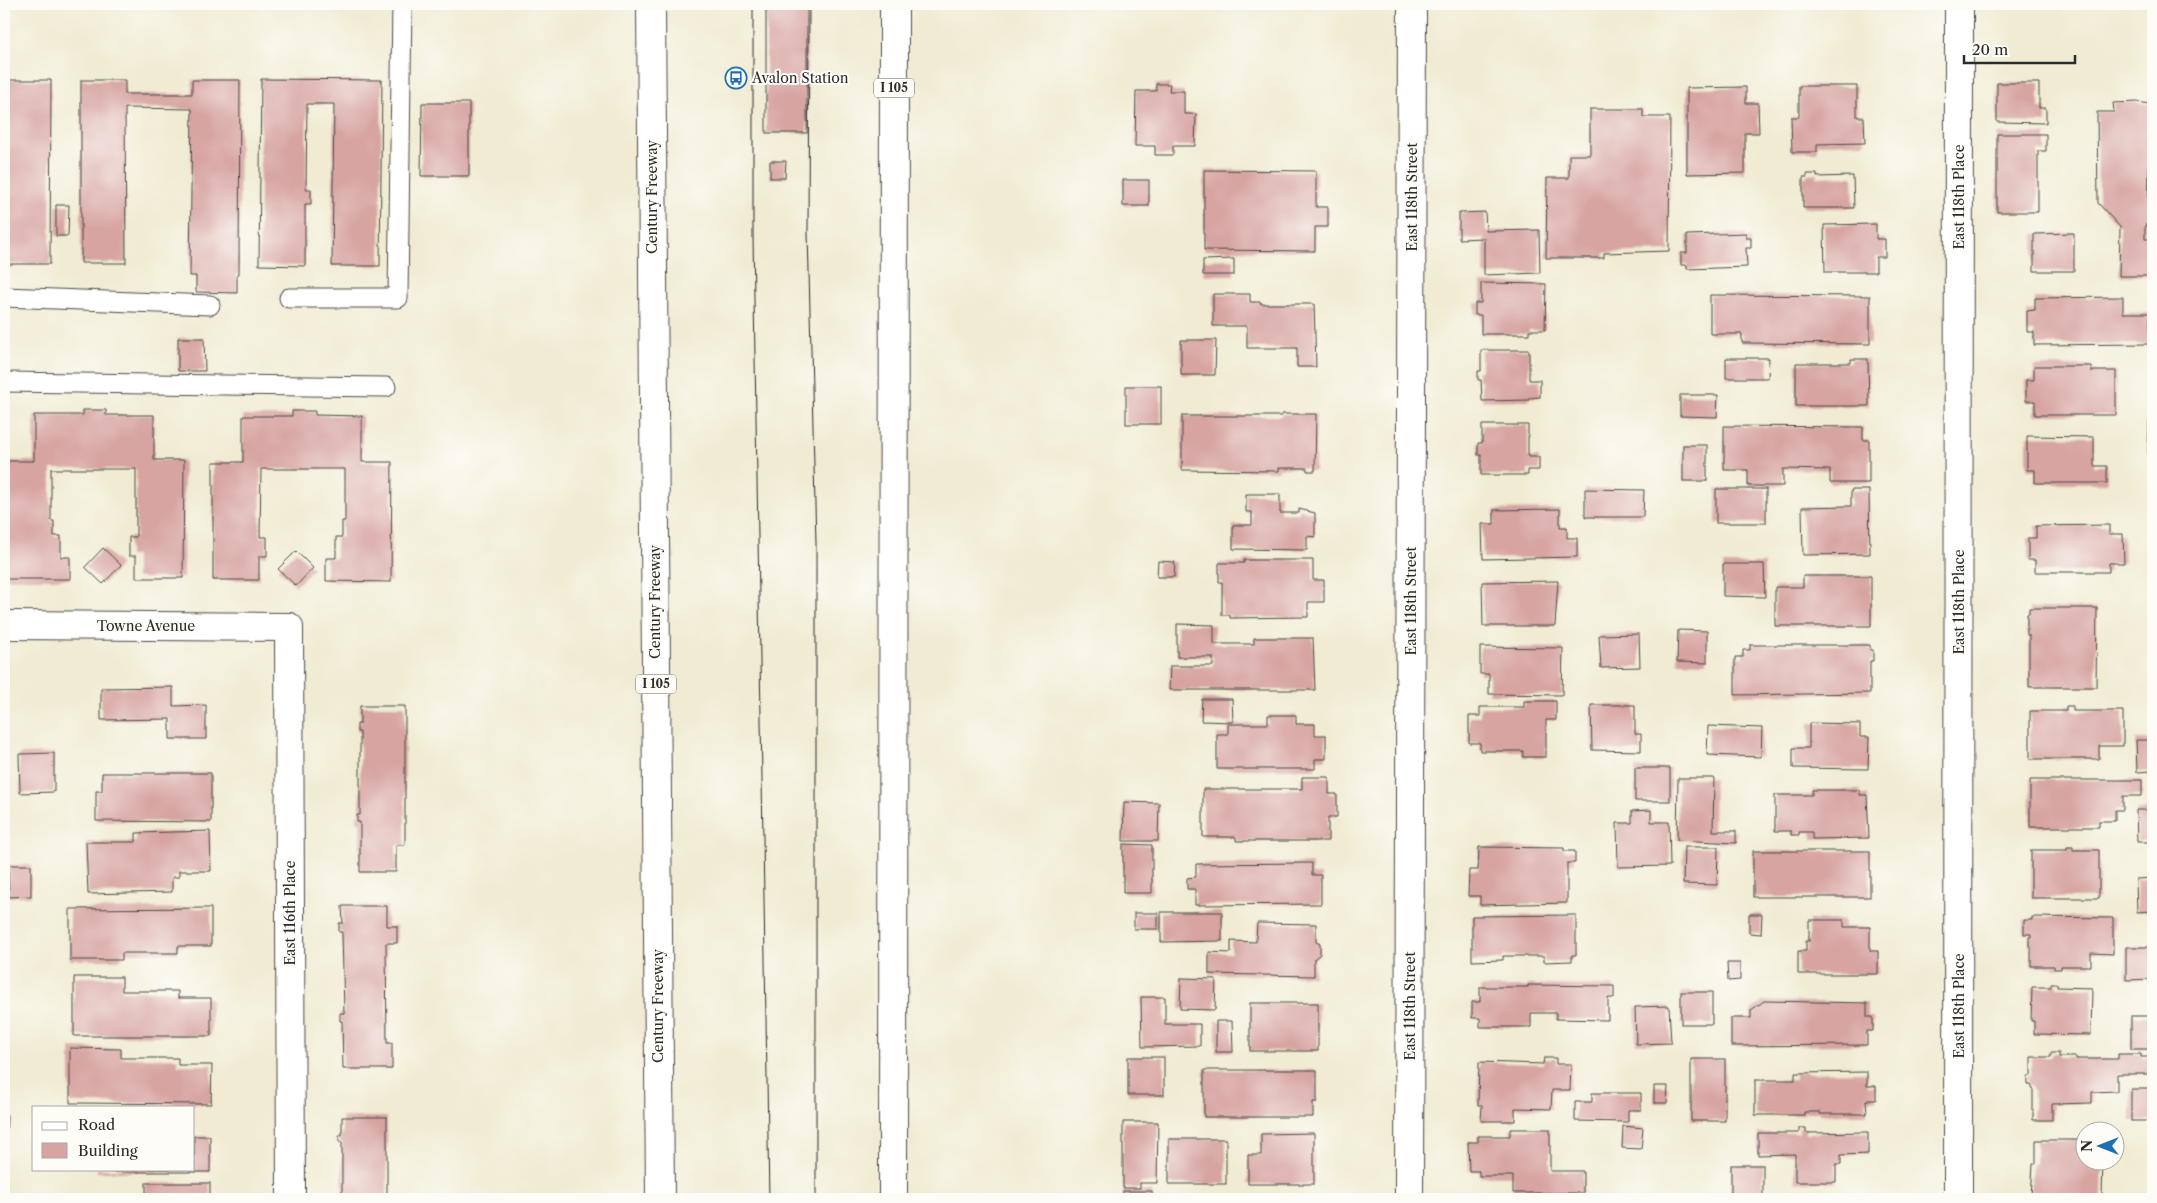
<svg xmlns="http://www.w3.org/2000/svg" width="2157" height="1203" font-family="'Libre Caslon Text',serif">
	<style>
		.building { fill: #d7a4a2 }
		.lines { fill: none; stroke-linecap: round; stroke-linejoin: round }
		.service-casing { stroke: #494844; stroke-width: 21 }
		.minor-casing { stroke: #494844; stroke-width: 30 }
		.motorway-casing { stroke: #494844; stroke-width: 30 }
		.service { stroke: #fff; stroke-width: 19 }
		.minor { stroke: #fff; stroke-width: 28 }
		.motorway { stroke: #fff; stroke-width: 28 }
		.tram { stroke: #2b2b2b; stroke-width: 1 }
		.labels { text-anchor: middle; stroke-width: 4; stroke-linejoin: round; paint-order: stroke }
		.shield { fill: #fdfcf7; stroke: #6a6a68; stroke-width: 1 }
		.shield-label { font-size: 12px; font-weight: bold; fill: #2b2b2b }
		.poi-label { font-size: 14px; fill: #2b2b2b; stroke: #fdfcf7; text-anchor: start }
		.street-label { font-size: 14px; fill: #2b2b2b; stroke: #fdfcf7 }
	</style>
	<rect width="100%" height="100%" fill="#fdfcf7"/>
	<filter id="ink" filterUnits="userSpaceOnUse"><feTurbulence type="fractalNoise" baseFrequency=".02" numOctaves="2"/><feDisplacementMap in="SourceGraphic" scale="10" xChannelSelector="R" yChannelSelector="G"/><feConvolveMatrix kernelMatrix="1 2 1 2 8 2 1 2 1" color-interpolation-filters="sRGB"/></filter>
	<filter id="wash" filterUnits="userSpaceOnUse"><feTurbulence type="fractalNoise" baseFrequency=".0096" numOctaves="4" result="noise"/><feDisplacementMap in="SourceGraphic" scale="20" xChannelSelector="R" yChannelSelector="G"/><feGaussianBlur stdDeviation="1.12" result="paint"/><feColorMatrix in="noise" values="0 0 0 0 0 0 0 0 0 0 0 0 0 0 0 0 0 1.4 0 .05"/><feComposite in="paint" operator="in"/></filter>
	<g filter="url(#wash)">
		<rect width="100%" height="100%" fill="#f0ebd2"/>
		<g id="blocks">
			<g class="building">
				<rect x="766" y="4" width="41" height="129"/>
				<polygon points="261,79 382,80 380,266 332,266 334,104 307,104 306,189 311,189 311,204 305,204 305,266 259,265"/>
				<polygon points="6,80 51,80 50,264 6,264 4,230 6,230 6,108 4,108 4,93 6,93"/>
				<polygon points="81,80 125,80 125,94 192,94 192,80 240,80 239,274 237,274 237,293 196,292 196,276 190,276 192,109 125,108 126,263 81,263"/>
				<polygon points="1997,83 2039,83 2039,108 2046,108 2046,123 1997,122"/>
				<polygon points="1156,84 1170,84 1169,91 1184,91 1184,114 1196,114 1195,146 1173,146 1173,155 1155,155 1155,146 1135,146 1136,91 1156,91"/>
				<polygon points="1799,86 1857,86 1857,117 1864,117 1865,143 1817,144 1817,152 1792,152 1791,117 1799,117"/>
				<polygon points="1746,87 1746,103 1758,103 1759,133 1745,133 1745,173 1687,174 1687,88"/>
				<polygon points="2137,102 2150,104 2148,225 2145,225 2145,239 2153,239 2153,276 2119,276 2120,227 2098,203 2097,112 2114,112 2113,103"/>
				<polygon points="422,103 469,103 469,176 421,176"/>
				<polygon points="1590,109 1643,109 1643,117 1670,117 1669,251 1604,253 1604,258 1546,258 1547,178 1569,178 1569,155 1590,155"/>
				<polygon points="1997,134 2046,134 2046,151 2038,151 2038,212 1997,212"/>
				<polygon points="770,161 786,161 785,178 770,178"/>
				<polygon points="1204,170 1316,171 1316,207 1328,207 1328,227 1315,227 1315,251 1204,250"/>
				<polygon points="1807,174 1817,174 1817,177 1853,176 1854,208 1803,208 1803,177 1807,177"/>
				<rect x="1123" y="180" width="26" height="26"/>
				<polygon points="56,205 69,205 68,236 56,236"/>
				<polygon points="1485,212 1486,231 1539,230 1540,273 1484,275 1484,238 1459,239 1459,213"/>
				<polygon points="1876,224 1876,239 1885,239 1885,257 1876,257 1876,272 1825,272 1824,225"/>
				<polygon points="1746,233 1746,238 1751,238 1751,248 1746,248 1747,267 1687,269 1687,265 1681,265 1681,253 1687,253 1687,235"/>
				<polygon points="2074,233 2074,271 2034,271 2034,234"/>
				<polygon points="1234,259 1234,275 1203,275 1203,260"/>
				<polygon points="1481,283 1546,284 1545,330 1529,330 1529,334 1481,334 1481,315 1475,315 1475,303 1481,303"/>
				<polygon points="1213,294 1250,294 1250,302 1261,302 1261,304 1314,304 1316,367 1297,367 1297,348 1247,348 1247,326 1213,326"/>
				<polygon points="1710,295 1870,296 1870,344 1742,343 1742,334 1710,334"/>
				<polygon points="2123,297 2123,313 2150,313 2150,344 2034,345 2034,332 2027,332 2027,311 2035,310 2035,298"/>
				<polygon points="178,338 204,338 205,371 178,371"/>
				<polygon points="1181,340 1216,340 1215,375 1181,375"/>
				<polygon points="1481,350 1529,350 1529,380 1540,380 1540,397 1529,398 1529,400 1482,401 1481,380 1478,380 1478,371 1481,371"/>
				<polygon points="1726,358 1769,358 1768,378 1726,378"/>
				<polygon points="1851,359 1868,359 1869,406 1796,406 1796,363 1851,363"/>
				<polygon points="2034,366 2091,366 2091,371 2116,371 2116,415 2035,415 2035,401 2026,401 2026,380 2034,380"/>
				<rect x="1126" y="386" width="35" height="38"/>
				<polygon points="1680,395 1718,395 1717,417 1680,416"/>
				<polygon points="83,410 106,410 106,415 154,415 154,460 184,460 183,578 136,578 136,556 129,556 129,537 136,537 136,469 51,469 51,521 54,521 54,536 61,536 61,557 70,557 70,579 4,579 4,461 34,461 34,415 83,415"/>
				<polygon points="292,411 315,411 315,415 362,416 362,462 392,462 391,582 326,581 326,558 336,558 336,537 342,537 342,521 345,521 345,469 261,469 260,537 267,537 267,556 259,556 259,580 213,580 213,462 243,462 243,416 292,416"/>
				<polygon points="1282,414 1316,414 1315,471 1307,471 1307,468 1279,468 1279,471 1182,470 1182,416 1282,416"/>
				<polygon points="2149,421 2153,421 2153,454 2148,454"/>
				<polygon points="1482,425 1528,425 1528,457 1539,457 1539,470 1528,470 1528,475 1481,475 1481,455 1478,455 1478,443 1482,443"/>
				<polygon points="1724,426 1863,427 1863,440 1869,440 1869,483 1830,483 1830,470 1783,469 1783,486 1748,486 1748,470 1724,470"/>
				<polygon points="2027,436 2094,437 2094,466 2107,466 2107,483 2035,483 2035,470 2027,470"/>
				<rect x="1683" y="445" width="24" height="36"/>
				<polygon points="1585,489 1644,490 1643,517 1585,517"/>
				<rect x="1716" y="489" width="50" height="34"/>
				<polygon points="1851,490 1869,490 1870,554 1803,555 1802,507 1851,506"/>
				<polygon points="1246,494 1280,494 1280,513 1299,513 1299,509 1315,513 1315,537 1307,536 1307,550 1233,549 1233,525 1252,525 1252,512 1246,512"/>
				<polygon points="1560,509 1560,527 1567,527 1567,538 1577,538 1577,557 1483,559 1482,524 1494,524 1494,510"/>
				<polygon points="2109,525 2109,534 2123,534 2124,563 2109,563 2109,572 2035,572 2035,560 2028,560 2028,538 2036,538 2036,526"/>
				<polygon points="103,548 121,565 103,584 85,567"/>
				<polygon points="296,551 313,568 296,586 278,569"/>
				<polygon points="1244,560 1313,560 1313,580 1324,580 1324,602 1308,602 1308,617 1230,618 1230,615 1222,615 1222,582 1219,582 1219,563 1244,563"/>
				<polygon points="1158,561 1175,562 1174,577 1157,577"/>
				<polygon points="1723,564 1764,564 1765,597 1723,596"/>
				<polygon points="1803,576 1871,576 1871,626 1775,626 1775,587 1803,587"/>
				<polygon points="1558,581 1555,626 1483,626 1482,582"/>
				<polygon points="2029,608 2097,608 2096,687 2029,687 2029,635 2027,635 2027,614 2029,614"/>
				<polygon points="1177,624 1214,625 1214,644 1254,644 1254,638 1313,638 1315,690 1169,690 1170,666 1213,666 1213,657 1177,657"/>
				<polygon points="1678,630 1707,631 1707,663 1677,662"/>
				<polygon points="1639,634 1640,667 1601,668 1599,635"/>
				<polygon points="1750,645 1870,645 1870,650 1873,650 1873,661 1870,661 1870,693 1735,695 1735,657 1743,657 1743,650 1750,650"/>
				<polygon points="1480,647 1563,648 1562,695 1489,694 1489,674 1480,674"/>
				<polygon points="173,687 173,706 206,705 206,739 170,739 170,719 101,720 101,688"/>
				<polygon points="1202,699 1232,699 1233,722 1201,721"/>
				<polygon points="1524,701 1556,701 1556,720 1546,720 1546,757 1523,757 1523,751 1480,751 1480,743 1469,743 1469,716 1480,716 1480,707 1524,707"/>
				<polygon points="1591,705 1635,705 1635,734 1641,734 1641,751 1592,750"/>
				<polygon points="360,706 405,706 405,845 396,845 396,872 360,872 360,822 357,822 357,815 360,815 360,732 357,732 357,724 360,724"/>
				<polygon points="2066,706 2073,706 2073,711 2123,711 2123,746 2099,746 2099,759 2030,759 2030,711 2066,711"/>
				<polygon points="1268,715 1296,715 1296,724 1315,724 1315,735 1326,735 1326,759 1315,759 1315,769 1217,769 1217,734 1228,734 1228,724 1268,724"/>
				<polygon points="1809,723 1860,724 1860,737 1869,737 1868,769 1793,768 1793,748 1809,748"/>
				<polygon points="1708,726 1762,728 1761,757 1707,755"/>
				<polygon points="2136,740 2153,740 2153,771 2137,772"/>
				<polygon points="54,753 54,792 20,793 19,754"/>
				<rect x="1635" y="768" width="35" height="33"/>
				<polygon points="102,773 211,773 211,822 96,821 96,791 102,791"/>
				<polygon points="1302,777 1329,777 1329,794 1337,794 1337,817 1328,817 1328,841 1236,841 1236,837 1203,837 1203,789 1302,789"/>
				<polygon points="1678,778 1714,778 1713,831 1736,831 1736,843 1677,840"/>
				<polygon points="2030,780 2142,780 2142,796 2123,796 2123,810 2115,810 2115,821 2099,821 2099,827 2030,827"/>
				<polygon points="1812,790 1860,790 1860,795 1867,795 1869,838 1812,839 1812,832 1799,832 1799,835 1791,835 1791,831 1775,831 1775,795 1812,795"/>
				<polygon points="1124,802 1159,803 1158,841 1123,841"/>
				<polygon points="1651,810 1651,822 1669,822 1670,866 1618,867 1617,823 1632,823 1632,811"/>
				<polygon points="2136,810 2153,810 2153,842 2137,842"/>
				<polygon points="210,831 211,871 179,871 179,877 172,877 172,892 88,894 86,842 136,842 136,833"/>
				<polygon points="1123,844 1152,845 1152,893 1123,893"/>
				<polygon points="1479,847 1564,848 1564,851 1575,851 1575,863 1567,863 1567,903 1480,905 1480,896 1468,896 1469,870 1478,870"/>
				<polygon points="1684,847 1718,847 1717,885 1683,884"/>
				<polygon points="2067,847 2073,847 2073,850 2099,850 2099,898 2031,898 2031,850 2067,850"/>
				<rect x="1753" y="851" width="117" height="46"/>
				<polygon points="1312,863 1312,875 1321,875 1321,904 1195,905 1195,889 1187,889 1187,878 1196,877 1196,864"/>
				<polygon points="8,865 31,865 31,896 9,897"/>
				<polygon points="2153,878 2153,911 2137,912 2136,879"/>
				<polygon points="342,906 387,906 387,926 397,926 397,943 386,943 387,1043 392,1043 392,1069 343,1069 342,1021 340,1021 340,1013 344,1013 342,932 339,932 339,923 343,923"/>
				<polygon points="211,908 211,946 178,946 178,953 122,953 122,960 70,960 70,909"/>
				<polygon points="1161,912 1222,912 1222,941 1161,942"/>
				<rect x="1134" y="913" width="24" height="16"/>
				<polygon points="1749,914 1762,914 1761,934 1749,933"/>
				<polygon points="1576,915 1576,955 1572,955 1572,961 1544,962 1544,956 1503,956 1503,960 1472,961 1472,916"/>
				<polygon points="2032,917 2113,918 2113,954 2091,953 2091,966 2061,966 2061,969 2054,969 2054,966 2031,966 2031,947 2029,947 2029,937 2031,937 2031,934 2024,934 2024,920 2032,920"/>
				<polygon points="1809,920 1844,920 1844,927 1870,927 1870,951 1878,951 1878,974 1798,974 1798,951 1806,951 1806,941 1809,941"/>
				<polygon points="1257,923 1316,924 1316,942 1320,944 1320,954 1314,959 1314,976 1209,974 1209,952 1231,953 1231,941 1256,942"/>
				<polygon points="2126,947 2153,947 2153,979 2126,980"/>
				<polygon points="1727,963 1740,963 1740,980 1728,981"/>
				<polygon points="74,977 122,977 122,991 178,991 178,998 211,998 211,1036 74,1036"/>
				<polygon points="1181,978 1216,979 1215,1010 1180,1009"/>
				<polygon points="2051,984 2057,984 2057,987 2092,988 2091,1035 2034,1034 2034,1021 2031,1021 2032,987 2051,987"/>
				<polygon points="1528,985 1614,986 1614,998 1608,998 1608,1020 1556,1019 1556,1013 1531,1013 1531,1027 1480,1027 1480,1018 1472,1018 1472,1002 1480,1002 1480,987 1528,987"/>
				<rect x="1681" y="992" width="31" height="32"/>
				<polygon points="1141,997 1165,997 1165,1024 1200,1024 1200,1046 1142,1047"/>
				<polygon points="1764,1001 1867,1003 1867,1017 1873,1017 1873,1031 1867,1031 1867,1045 1731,1046 1731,1018 1751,1018 1751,1010"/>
				<rect x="1250" y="1003" width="68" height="48"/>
				<polygon points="1669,1006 1671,1043 1636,1044 1635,1007"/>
				<rect x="2131" y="1016" width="22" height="33"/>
				<polygon points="1216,1021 1232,1021 1233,1052 1216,1052"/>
				<polygon points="70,1048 121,1049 121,1058 178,1058 178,1065 212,1065 211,1104 70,1103"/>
				<polygon points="2051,1053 2059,1053 2059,1057 2076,1057 2076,1059 2118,1059 2118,1054 2141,1054 2141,1057 2153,1057 2153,1074 2117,1074 2117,1091 2092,1092 2092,1103 2052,1104 2052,1120 2033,1120 2033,1090 2031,1085 2028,1085 2028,1076 2031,1076 2031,1057 2051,1057"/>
				<rect x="1128" y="1057" width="36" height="38"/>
				<polygon points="1544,1058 1556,1058 1556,1064 1571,1064 1570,1090 1552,1090 1551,1109 1515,1108 1515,1121 1481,1121 1482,1105 1478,1105 1479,1062 1543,1064"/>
				<rect x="1691" y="1059" width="34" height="62"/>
				<polygon points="1204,1070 1317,1070 1317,1102 1313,1102 1313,1117 1204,1117"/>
				<polygon points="1867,1072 1867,1086 1876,1086 1876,1100 1866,1100 1867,1114 1820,1114 1820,1112 1804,1112 1804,1115 1755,1115 1755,1080 1795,1080 1795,1073"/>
				<polygon points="1654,1086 1668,1086 1667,1103 1654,1103"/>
				<rect x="2131" y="1089" width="22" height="32"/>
				<polygon points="1592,1093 1641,1093 1641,1110 1628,1110 1628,1122 1575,1121 1575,1102 1592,1102"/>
				<polygon points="4,1115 7,1115 6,1148 4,1147"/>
				<polygon points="342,1117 387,1117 387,1199 342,1199 342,1142 339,1142 339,1135 342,1135"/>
				<polygon points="1123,1122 1158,1122 1157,1183 1140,1183 1140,1188 1123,1188"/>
				<polygon points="1623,1126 1643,1128 1641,1149 1622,1148"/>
				<polygon points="1799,1128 1806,1128 1806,1133 1868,1132 1868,1154 1841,1155 1841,1164 1836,1164 1836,1182 1795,1182 1795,1154 1758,1155 1758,1133 1799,1133"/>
				<polygon points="1510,1129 1550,1129 1550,1171 1583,1171 1583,1193 1513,1193 1513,1176 1479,1176 1479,1171 1469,1171 1468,1142 1478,1142 1478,1136 1510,1136"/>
				<polygon points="1314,1133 1314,1184 1248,1184 1248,1155 1261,1155 1261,1134"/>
				<polygon points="194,1136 210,1136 210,1172 97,1172 97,1169 194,1169"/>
				<rect x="1169" y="1139" width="57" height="45"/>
				<polygon points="2036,1140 2084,1140 2084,1160 2103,1160 2102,1198 2031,1197 2033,1164 2036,1164"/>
				<rect x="1731" y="1165" width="32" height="32"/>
				<rect x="146" y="1183" width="64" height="16"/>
				<rect x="1123" y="1191" width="29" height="8"/>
			</g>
		</g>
	</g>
	<g filter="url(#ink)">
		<use href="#blocks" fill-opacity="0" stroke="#494844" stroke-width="1"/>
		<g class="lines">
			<g class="service-casing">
				<g id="service">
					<polyline points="4,297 210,305"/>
					<polyline points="289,298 398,298 402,4"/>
					<polyline points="4,382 386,387"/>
				</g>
			</g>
			<g class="minor-casing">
				<g id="minor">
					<polyline points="4,625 289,627 291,1199"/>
					<polyline points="1409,1199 1412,4"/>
					<polyline points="1958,1199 1959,4"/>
				</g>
			</g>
			<g class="motorway-casing">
				<g id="motorway">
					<polyline points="651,4 660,1199"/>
					<polyline points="893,1199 894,4"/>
				</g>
			</g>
			<use href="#service" class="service"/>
			<use href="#minor" class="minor"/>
			<use href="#motorway" class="motorway"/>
			<g class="tram">
				<polyline points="753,4 753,237 769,1199"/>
				<polyline points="809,4 808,233 816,543 816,1199"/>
			</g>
		</g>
	</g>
	<defs>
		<g id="bus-ring" transform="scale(1.125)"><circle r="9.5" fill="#fdfcf7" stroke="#1f6fb2" stroke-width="1.5"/><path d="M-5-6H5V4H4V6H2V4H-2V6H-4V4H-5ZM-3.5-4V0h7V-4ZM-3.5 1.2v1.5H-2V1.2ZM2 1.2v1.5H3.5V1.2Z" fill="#1f6fb2"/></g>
	</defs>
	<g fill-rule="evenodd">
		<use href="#bus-ring" x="736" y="78"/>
	</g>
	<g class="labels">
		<g class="shield">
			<rect x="874" y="78.5" width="40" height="19" rx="4"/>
			<rect x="636" y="674.5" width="40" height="19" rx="4"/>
		</g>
		<g class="shield-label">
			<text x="894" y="92">I 105</text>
			<text x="656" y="688">I 105</text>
		</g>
		<g class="poi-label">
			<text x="752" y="83">Avalon Station</text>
		</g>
		<g class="street-label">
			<text transform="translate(652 197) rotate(-90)" y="5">Century Freeway</text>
			<text transform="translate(1412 197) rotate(-90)" y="5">East 118th Street</text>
			<text transform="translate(1959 197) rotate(-90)" y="5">East 118th Place</text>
			<text transform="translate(1411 601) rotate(-90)" y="5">East 118th Street</text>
			<text transform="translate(655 602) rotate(-90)" y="5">Century Freeway</text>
			<text transform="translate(1959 602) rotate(-90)" y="5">East 118th Place</text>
			<text x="146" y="631">Towne Avenue</text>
			<text transform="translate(290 913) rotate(-90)" y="5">East 116th Place</text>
			<text transform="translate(658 1006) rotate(-90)" y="5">Century Freeway</text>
			<text transform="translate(1410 1006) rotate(-90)" y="5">East 118th Street</text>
			<text transform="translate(1959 1006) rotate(-90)" y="5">East 118th Place</text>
		</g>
	</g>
	<rect width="2157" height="1203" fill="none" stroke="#fdfcf7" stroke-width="20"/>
	<rect x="32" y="1106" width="162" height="65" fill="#fdfcf7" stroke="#a9a8a5"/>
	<rect x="42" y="1122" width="25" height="8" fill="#ffffff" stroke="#a9a8a5"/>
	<text x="78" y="1130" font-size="15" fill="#2b2b2b">Road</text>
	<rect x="42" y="1143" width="25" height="15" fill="#d7a4a2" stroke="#a9a8a5"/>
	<text x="78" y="1156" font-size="15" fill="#2b2b2b">Building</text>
	<g transform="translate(2100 1146) rotate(270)"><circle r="24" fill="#fdfcf7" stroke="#a9a8a5"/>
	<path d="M0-4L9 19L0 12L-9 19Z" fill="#1f6fb2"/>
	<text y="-8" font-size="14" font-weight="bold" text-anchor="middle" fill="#2b2b2b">N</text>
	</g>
	<path d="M1964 55v8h111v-8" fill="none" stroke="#2b2b2b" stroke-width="2.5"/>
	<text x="1972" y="55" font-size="15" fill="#2b2b2b" stroke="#fdfcf7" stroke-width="4" paint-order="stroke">20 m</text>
</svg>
